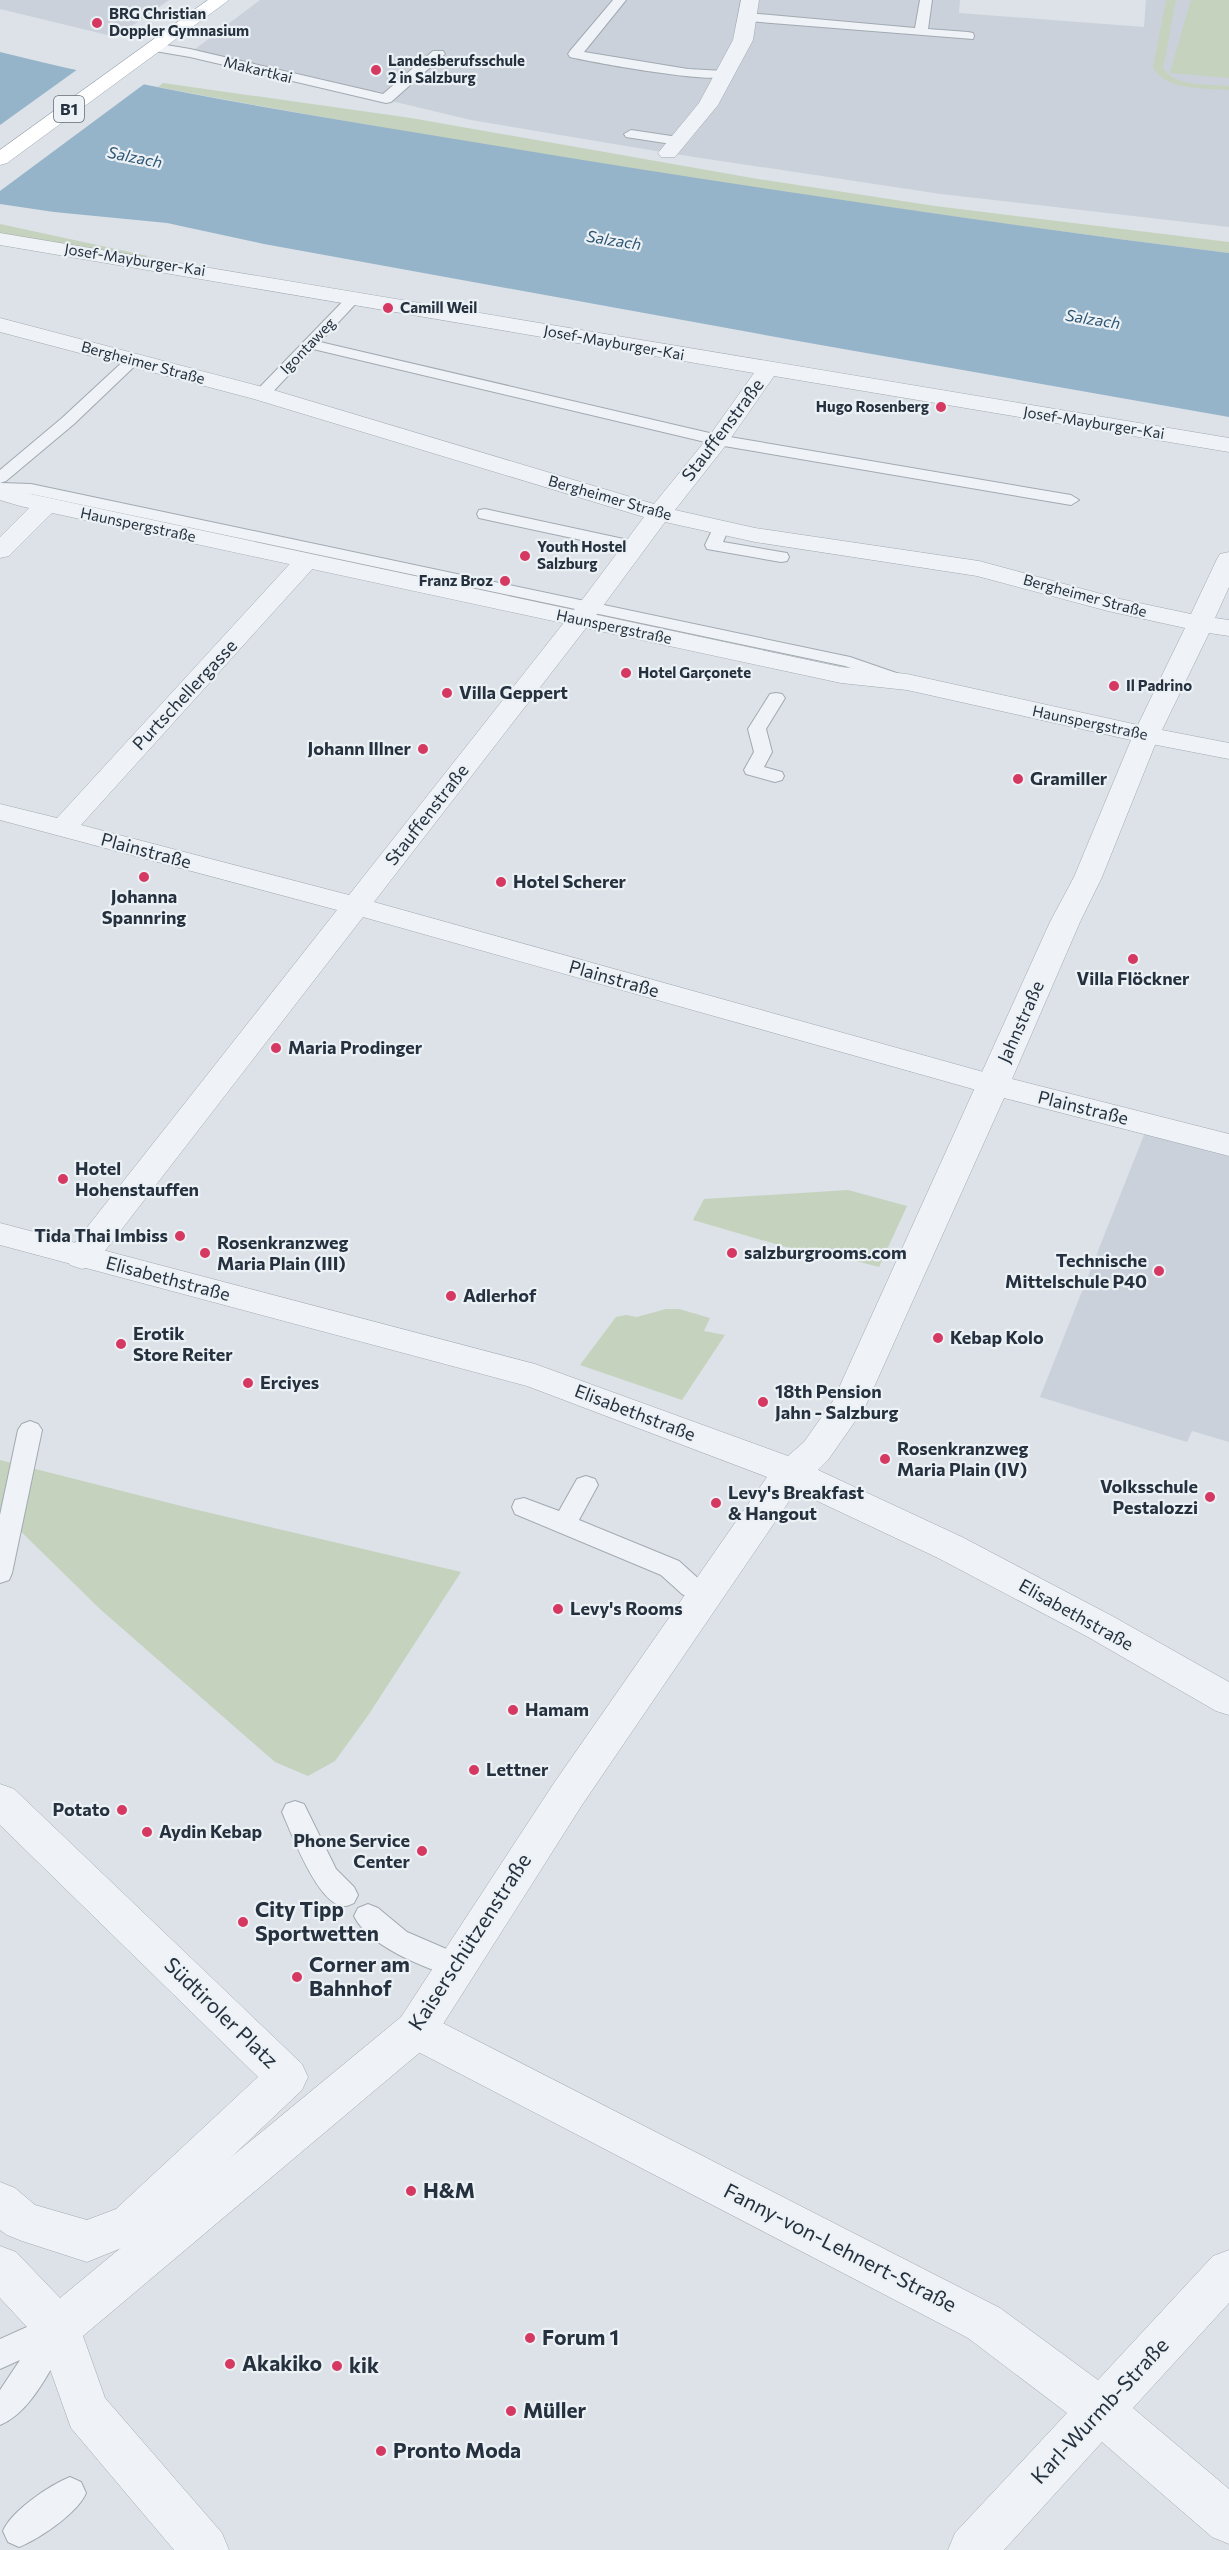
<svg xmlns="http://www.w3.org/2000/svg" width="1229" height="2550" font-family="Commissioner,sans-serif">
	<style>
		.built { fill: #cad1da }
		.green { fill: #c5d2bd }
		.water { fill: #95b4ca }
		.pier { fill: #dce2e7 }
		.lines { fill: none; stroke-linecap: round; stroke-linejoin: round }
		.service-casing { stroke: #a1a9b1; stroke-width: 2 }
		.pedestrian-casing { stroke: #a1a9b1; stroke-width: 1 }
		.minor-casing { stroke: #a1a9b1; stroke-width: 1 }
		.tertiary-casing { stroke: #a1a9b1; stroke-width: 1 }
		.primary-casing { stroke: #9ba8b4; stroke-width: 1 }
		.service { fill: #eff2f6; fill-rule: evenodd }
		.pedestrian { fill: #eff2f6; fill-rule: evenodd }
		.minor { fill: #eff2f6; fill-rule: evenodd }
		.tertiary { fill: #eff2f6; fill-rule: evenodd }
		.primary { fill: #fff; fill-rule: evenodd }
		.poi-dot { fill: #d53961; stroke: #ecf1f5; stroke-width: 2 }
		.labels { text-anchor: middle; stroke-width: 4.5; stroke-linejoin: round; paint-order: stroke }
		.far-poi-label { font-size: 15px; font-weight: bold; fill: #25313f; stroke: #ecf1f5; text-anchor: start }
		.far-street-label { font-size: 15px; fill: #25313f; stroke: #ecf1f5 }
		.shield { fill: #ecf1f5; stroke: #616b76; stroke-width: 1.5 }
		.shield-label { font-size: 16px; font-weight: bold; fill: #25313f }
		.far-water-label { font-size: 16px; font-style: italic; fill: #2d5574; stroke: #ecf1f5 }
		.street-label { font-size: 18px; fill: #25313f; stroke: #ecf1f5 }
		.poi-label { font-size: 18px; font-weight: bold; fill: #25313f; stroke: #ecf1f5; text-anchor: start }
		.near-poi-label { font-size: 21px; font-weight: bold; fill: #25313f; stroke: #ecf1f5; text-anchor: start }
		.near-street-label { font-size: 21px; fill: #25313f; stroke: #ecf1f5 }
	</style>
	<rect width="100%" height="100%" fill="#dce2e7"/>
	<g class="built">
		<polygon points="0,0 169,0 116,37 0,9"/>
		<polygon points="260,0 960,0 959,13 1144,27 1146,0 1229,0 1229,227 941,194 668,153 471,120 190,53"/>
		<polygon points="1148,1125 1229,1145 1229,1442 1192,1431 1187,1442 1040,1397"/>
	</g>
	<g class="green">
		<path d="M 1166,0 L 1176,0 L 1163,68 C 1174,87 1209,84 1229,86 L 1229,90 C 1206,88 1164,91 1153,67 Z"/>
		<polygon points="1191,0 1229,0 1229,78 1170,73"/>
		<path d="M 163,83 L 411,118 L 758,179 L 935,206 L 1229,242 L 1229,253 C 871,208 513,154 158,87 Z"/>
		<polygon points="0,224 148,256 144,258 0,235"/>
		<polygon points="848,1190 907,1206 879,1267 830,1254 827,1259 693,1220 704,1199"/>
		<polygon points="666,1309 679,1309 710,1318 704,1331 725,1335 682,1400 580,1365 616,1317 626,1315 637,1317"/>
		<polygon points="0,1460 189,1508 461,1572 369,1714 335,1761 308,1776 275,1762 100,1609 0,1511"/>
	</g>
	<path class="water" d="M 0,52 C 154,91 311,115 467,141 C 720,183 974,221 1229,253 L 1229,417 L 798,341 L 264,244 L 167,223 L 54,212 L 0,204 Z"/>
	<polygon class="pier" points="78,69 147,82 0,191 0,125"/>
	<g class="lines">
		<g class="service-casing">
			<g id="service">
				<path d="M 613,0 L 626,0 L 584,52 L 688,69 L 724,71 L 731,75 C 719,86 592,62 570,57 L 568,54 L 570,51 Z"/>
				<polygon points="920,0 932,0 928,29 968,32 973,33 974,36 973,39 747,21 741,17 747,13 915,28"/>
				<polygon points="154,43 190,49 383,94 433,51 443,51 445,54 391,102 386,103 190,57 149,50 147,47"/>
				<polygon points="631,130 678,137 685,141 678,145 626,137 624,134"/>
				<polygon points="354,294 361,298 320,342 718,435 1071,495 1079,500 1071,505 718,445 313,349 268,397 256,397 254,394 256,391 349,295"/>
				<polygon points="134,354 139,356 142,359 139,362 74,424 6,481 0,483 0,470 62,418 129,356"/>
				<polygon points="0,483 31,484 850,657 908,677 911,681 908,685 902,686 845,666 31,494 0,493"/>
				<polygon points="485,509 633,541 641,546 633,551 479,518 477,514 479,510"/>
				<polygon points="721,523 729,528 723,542 781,552 787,553 789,557 787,561 781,562 707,549 705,545 715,524"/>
				<polygon points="776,693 782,694 785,698 766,729 772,752 764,767 782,772 784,776 782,780 775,782 746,774 744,770 754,752 748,729 770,694"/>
				<polygon points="30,1421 38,1424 42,1430 12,1573 9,1580 0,1583 0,1515 18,1430 22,1424"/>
				<polygon points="586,1476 595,1479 598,1485 579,1520 679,1561 700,1580 714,1587 717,1594 714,1601 705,1604 696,1601 682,1594 661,1575 515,1514 512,1507 515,1500 524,1498 559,1511 577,1479"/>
				<path d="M 295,1801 L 304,1804 L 336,1869 L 354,1887 L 358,1895 L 354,1903 C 351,1904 348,1906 345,1906 C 319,1908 291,1832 282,1812 L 286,1804 Z"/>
				<path d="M 368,1904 L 378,1908 L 407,1932 L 465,1957 L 469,1966 L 465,1975 L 455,1978 C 424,1967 369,1947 354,1916 L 358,1908 Z"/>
				<path d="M 58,2313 L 69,2318 L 73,2328 L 69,2338 C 51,2367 32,2412 0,2425 L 0,2390 L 20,2360 L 0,2369 L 0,2339 Z"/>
				<path d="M 70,2477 L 81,2482 L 86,2493 C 78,2513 39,2539 19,2547 L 8,2542 L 3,2531 C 11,2511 50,2485 70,2477 Z"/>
			</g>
		</g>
		<g class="pedestrian-casing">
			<polygon id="pedestrian" points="0,1784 14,1789 302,2064 308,2077 302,2090 146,2238 87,2262 22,2241 7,2235 0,2230 0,2182 15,2188 35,2205 87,2220 116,2209 258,2077 0,1825"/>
		</g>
		<g class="minor-casing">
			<g id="minor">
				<polygon points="741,0 759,0 753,40 718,105 675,157 661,157 658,153 699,103 733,40"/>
				<polygon points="0,233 1229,438 1229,452 774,376 726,445 675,510 755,528 979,561 1120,599 1191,614 1217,559 1220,554 1229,552 1229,587 1215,618 1229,620 1229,636 1209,633 1162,730 1229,743 1229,759 1136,741 1133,735 1185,628 1108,611 977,576 755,542 665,522 603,606 374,902 1005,1078 1009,1085 1005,1092 994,1095 363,917 94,1265 82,1269 70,1265 66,1257 70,1249 337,910 0,820 0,804 57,818 297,556 306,554 315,556 318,561 315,566 81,825 349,895 585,596 644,517 254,399 0,332 0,318 270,389 654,504 710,435 754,373 0,245"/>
				<polygon points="46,498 55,500 58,505 55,510 9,556 0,558 0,537 37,500"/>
				<polygon points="416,2012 431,2017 1000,2308 1098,2380 1213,2256 1229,2250 1229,2303 1133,2408 1229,2489 1229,2544 1212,2537 1102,2442 1004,2550 948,2550 955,2533 1067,2413 968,2338 401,2043 395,2030 401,2017"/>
			</g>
		</g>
		<g class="tertiary-casing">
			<polygon id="tertiary" points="0,485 26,493 841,667 907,674 1156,729 1159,735 1102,877 1080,922 1012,1079 1229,1134 1229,1156 1004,1098 865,1407 828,1460 818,1470 962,1537 1114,1617 1229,1682 1229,1715 1216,1711 1088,1637 936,1557 796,1491 582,1805 431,2043 83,2336 105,2398 222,2533 229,2550 174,2550 71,2428 40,2341 0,2298 0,2246 16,2252 60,2298 401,2017 554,1783 767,1477 527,1386 0,1245 0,1223 535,1364 788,1456 804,1442 833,1401 1050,922 1074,877 1131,740 907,690 841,683 20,506 0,500"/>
		</g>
		<g class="primary-casing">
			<polygon id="primary" points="208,0 229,0 7,163 0,165 0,150"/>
		</g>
		<use href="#service" class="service"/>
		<use href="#pedestrian" class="pedestrian"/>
		<use href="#minor" class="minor"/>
		<use href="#tertiary" class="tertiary"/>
		<use href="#primary" class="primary"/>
	</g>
	<g class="poi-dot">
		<circle cx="97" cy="23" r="6"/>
		<circle cx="376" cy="70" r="6"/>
		<circle cx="388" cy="308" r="6"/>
		<circle cx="941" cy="407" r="6"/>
		<circle cx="525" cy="556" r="6"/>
		<circle cx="505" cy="581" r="6"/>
		<circle cx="626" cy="673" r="6"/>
		<circle cx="1114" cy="686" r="6"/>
		<circle cx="447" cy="693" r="6"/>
		<circle cx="423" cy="749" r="6"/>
		<circle cx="1018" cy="779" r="6"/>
		<circle cx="144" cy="877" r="6"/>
		<circle cx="501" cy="882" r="6"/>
		<circle cx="1133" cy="959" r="6"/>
		<circle cx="276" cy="1048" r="6"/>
		<circle cx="63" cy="1179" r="6"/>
		<circle cx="180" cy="1236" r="6"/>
		<circle cx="205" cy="1253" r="6"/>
		<circle cx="732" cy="1253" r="6"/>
		<circle cx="1159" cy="1271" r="6"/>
		<circle cx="451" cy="1296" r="6"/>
		<circle cx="938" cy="1338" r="6"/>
		<circle cx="121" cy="1344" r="6"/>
		<circle cx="248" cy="1383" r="6"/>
		<circle cx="763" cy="1402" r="6"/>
		<circle cx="885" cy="1459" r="6"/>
		<circle cx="1210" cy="1497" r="6"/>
		<circle cx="716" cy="1503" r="6"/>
		<circle cx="558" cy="1609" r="6"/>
		<circle cx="513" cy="1710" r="6"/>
		<circle cx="474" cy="1770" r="6"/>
		<circle cx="122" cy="1810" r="6"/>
		<circle cx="147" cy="1832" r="6"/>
		<circle cx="422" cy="1851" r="6"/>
		<circle cx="243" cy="1922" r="6"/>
		<circle cx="297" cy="1977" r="6"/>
		<circle cx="411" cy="2191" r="6"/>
		<circle cx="530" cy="2338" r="6"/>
		<circle cx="230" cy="2364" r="6"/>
		<circle cx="337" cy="2366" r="6"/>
		<circle cx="511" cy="2411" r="6"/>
		<circle cx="381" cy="2451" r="6"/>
	</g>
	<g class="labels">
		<g class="far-poi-label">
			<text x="109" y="19">BRG Christian<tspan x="109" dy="17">Doppler Gymnasium</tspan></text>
			<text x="388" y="66">Landesberufsschule<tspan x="388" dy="17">2 in Salzburg</tspan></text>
			<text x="400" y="313">Camill Weil</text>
			<text x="929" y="412" text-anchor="end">Hugo Rosenberg</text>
			<text x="537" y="552">Youth Hostel<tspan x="537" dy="17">Salzburg</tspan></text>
			<text x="493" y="586" text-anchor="end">Franz Broz</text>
			<text x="638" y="678">Hotel Garçonete</text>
			<text x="1126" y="691">Il Padrino</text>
		</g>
		<g class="far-street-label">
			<text transform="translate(258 70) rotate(14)" y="5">Makartkai</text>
			<text transform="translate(135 260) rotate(9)" y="5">Josef-Mayburger-Kai</text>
			<text transform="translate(614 343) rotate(10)" y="5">Josef-Mayburger-Kai</text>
			<text transform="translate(308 346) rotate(-46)" y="5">Igontaweg</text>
			<text transform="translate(143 363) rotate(15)" y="5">Bergheimer Straße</text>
			<text transform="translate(1094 423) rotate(9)" y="5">Josef-Mayburger-Kai</text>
			<text transform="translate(610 498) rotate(16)" y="5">Bergheimer Straße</text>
			<text transform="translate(138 525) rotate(12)" y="5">Haunspergstraße</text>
			<text transform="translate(1085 596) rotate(15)" y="5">Bergheimer Straße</text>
			<text transform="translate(614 627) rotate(12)" y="5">Haunspergstraße</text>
			<text transform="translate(1090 723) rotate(12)" y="5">Haunspergstraße</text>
		</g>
		<rect class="shield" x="54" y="96" width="30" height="26" rx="4.5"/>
		<g class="shield-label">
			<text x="69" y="115">B1</text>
		</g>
		<g class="far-water-label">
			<text transform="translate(135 157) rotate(11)" y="6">Salzach</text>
			<text transform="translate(614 240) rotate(9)" y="6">Salzach</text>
			<text transform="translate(1093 319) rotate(9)" y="6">Salzach</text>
		</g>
		<g class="street-label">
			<text transform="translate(723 430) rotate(-53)" y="6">Stauffenstraße</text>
			<text transform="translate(185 695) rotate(-47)" y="6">Purtschellergasse</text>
			<text transform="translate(427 815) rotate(-52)" y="6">Stauffenstraße</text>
			<text transform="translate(146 851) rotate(15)" y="6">Plainstraße</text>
			<text transform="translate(614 979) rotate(16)" y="6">Plainstraße</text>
			<text transform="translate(1021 1022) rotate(-66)" y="6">Jahnstraße</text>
			<text transform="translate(1083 1108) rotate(14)" y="6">Plainstraße</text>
			<text transform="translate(168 1279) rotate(15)" y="6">Elisabethstraße</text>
			<text transform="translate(635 1413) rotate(21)" y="6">Elisabethstraße</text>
			<text transform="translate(1076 1615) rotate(29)" y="6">Elisabethstraße</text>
		</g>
		<g class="poi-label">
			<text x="459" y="699">Villa Geppert</text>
			<text x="411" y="755" text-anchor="end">Johann Illner</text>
			<text x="1030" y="785">Gramiller</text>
			<text x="513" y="888">Hotel Scherer</text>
			<text x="144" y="903" text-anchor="middle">Johanna<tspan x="144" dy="21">Spannring</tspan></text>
			<text x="1133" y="985" text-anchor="middle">Villa Flöckner</text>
			<text x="288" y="1054">Maria Prodinger</text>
			<text x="75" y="1175">Hotel<tspan x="75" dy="21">Hohenstauffen</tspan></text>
			<text x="168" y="1242" text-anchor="end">Tida Thai Imbiss</text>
			<text x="217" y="1249">Rosenkranzweg<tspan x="217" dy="21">Maria Plain (III)</tspan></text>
			<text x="744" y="1259">salzburgrooms.com</text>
			<text x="1147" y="1267" text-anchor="end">Technische<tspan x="1147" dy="21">Mittelschule P40</tspan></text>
			<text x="463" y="1302">Adlerhof</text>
			<text x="133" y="1340">Erotik<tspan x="133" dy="21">Store Reiter</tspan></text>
			<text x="950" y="1344">Kebap Kolo</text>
			<text x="260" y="1389">Erciyes</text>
			<text x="775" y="1398">18th Pension<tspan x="775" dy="21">Jahn - Salzburg</tspan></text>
			<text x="897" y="1455">Rosenkranzweg<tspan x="897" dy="21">Maria Plain (IV)</tspan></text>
			<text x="1198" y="1493" text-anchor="end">Volksschule<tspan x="1198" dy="21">Pestalozzi</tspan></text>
			<text x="728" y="1499">Levy's Breakfast<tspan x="728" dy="21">&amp; Hangout</tspan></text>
			<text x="570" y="1615">Levy's Rooms</text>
			<text x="525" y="1716">Hamam</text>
			<text x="486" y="1776">Lettner</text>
			<text x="110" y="1816" text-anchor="end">Potato</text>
			<text x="159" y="1838">Aydin Kebap</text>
			<text x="410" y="1847" text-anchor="end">Phone Service<tspan x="410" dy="21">Center</tspan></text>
		</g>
		<g class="near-poi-label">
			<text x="255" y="1917">City Tipp<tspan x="255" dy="24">Sportwetten</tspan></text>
			<text x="309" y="1972">Corner am<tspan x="309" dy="24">Bahnhof</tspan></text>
			<text x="423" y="2198">H&amp;M</text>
			<text x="542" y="2345">Forum 1</text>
			<text x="242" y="2371">Akakiko</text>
			<text x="349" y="2373">kik</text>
			<text x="523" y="2418">Müller</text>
			<text x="393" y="2458">Pronto Moda</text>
		</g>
		<g class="near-street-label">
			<text transform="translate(470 1942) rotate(-57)" y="7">Kaiserschützenstraße</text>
			<text transform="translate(221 2013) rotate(44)" y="7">Südtiroler Platz</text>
			<text transform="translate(840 2248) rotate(27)" y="7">Fanny-von-Lehnert-Straße</text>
			<text transform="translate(1100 2411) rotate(-47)" y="7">Karl-Wurmb-Straße</text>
		</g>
	</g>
</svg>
